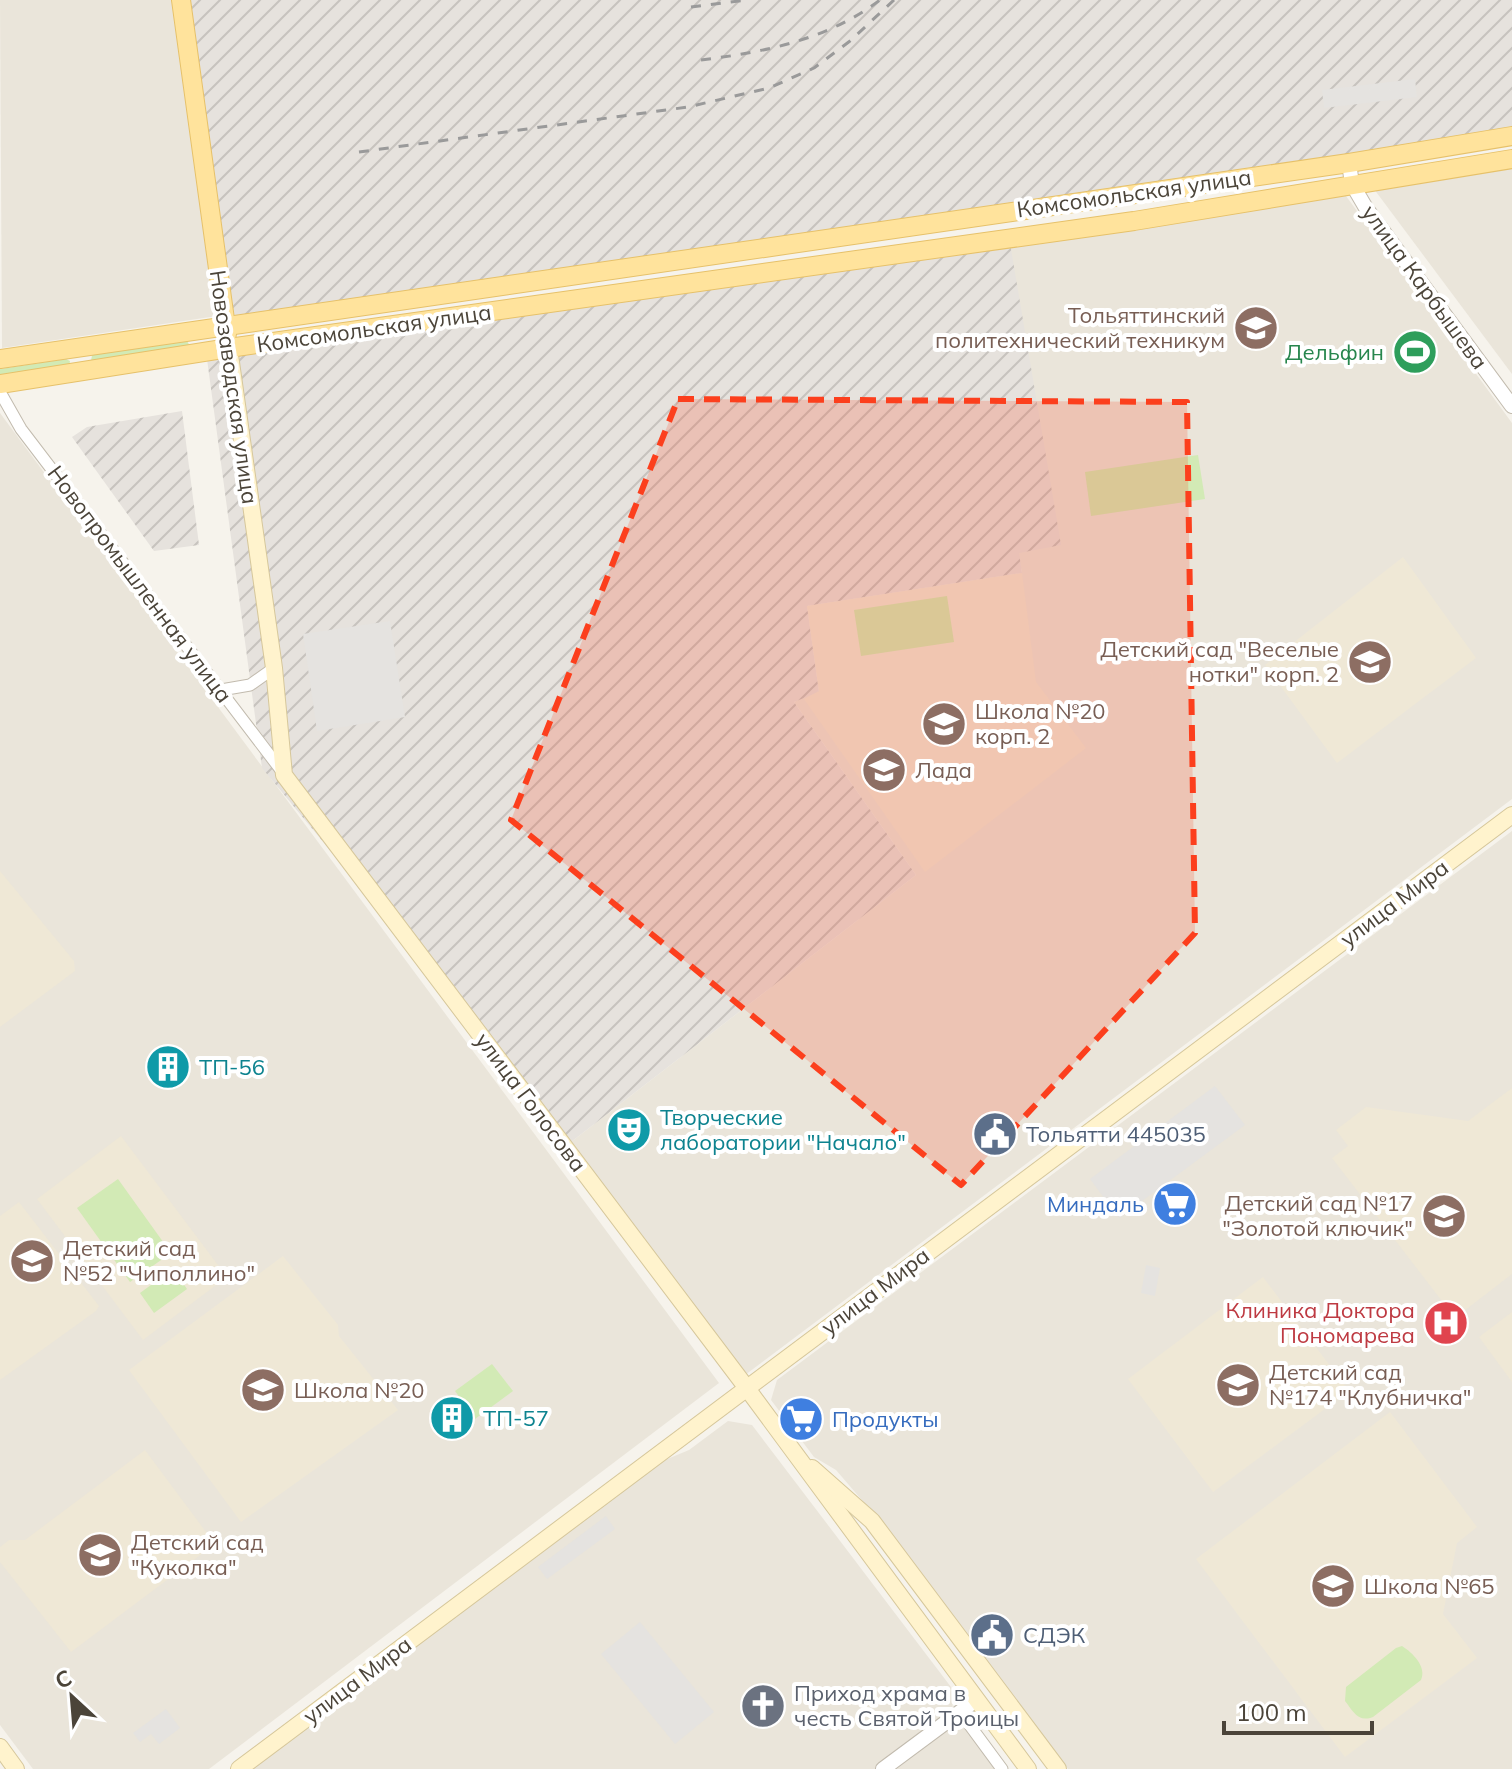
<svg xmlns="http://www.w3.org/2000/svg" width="1512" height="1769" font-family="Mulish,sans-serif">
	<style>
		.residential { fill: #eae5da }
		.industrial { fill: url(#industrial-furrows) }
		.education { fill: #efe8d6 }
		.green { fill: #d2eab5 }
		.parking { fill: #e5e3e0 }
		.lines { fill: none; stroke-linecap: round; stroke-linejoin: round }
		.minor-casing { stroke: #c2bbae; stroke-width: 13 }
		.tertiary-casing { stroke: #c2bbae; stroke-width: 16 }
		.secondary-casing { stroke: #d6c79b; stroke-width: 18 }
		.primary-casing { stroke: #e6c16a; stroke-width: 20 }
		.minor { stroke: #fff; stroke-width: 11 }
		.tertiary { stroke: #fff; stroke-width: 14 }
		.secondary { stroke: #fff3cd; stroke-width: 16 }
		.primary { stroke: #ffe39c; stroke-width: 18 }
		.rail { stroke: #9a9a9a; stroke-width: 3; stroke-dasharray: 10 10; stroke-linecap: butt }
		.marked { fill: #fc3f1d; fill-opacity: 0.2; stroke: #fc3f1d; stroke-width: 6; stroke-dasharray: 16 10; stroke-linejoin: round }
		.labels { text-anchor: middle; stroke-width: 8; stroke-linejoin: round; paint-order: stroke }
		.street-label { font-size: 22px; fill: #4b4439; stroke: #fff }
		.education-label { font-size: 22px; fill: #785e54; stroke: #fff; text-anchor: start }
		.leisure-label { font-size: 22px; fill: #27864d; stroke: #fff; text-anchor: end }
		.culture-label { font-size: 22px; fill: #0d838f; stroke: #fff; text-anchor: start }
		.service-label { font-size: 22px; fill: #4e5e75; stroke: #fff; text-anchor: start }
		.shop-label { font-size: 22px; fill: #366cbe; stroke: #fff; text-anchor: end }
		.health-label { font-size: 22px; fill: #be3a42; stroke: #fff; text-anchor: end }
		.worship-label { font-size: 22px; fill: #5b616d; stroke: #fff; text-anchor: start }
	</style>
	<defs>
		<pattern id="industrial-furrows" width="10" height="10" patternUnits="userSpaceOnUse" patternTransform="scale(2)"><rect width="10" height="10" fill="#e6e2dd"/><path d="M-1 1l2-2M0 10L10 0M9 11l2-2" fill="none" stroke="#c7c3be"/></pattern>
	</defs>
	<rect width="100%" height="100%" fill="#f6f3ec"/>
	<g class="residential">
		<polygon points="0,0 172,0 217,316 2,348"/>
		<polygon points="1512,163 1512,374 1371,185"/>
		<polygon points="1346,196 1512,423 1512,799 745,1375 571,1142 916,875 794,702 819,691 807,606 1022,573 1018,553 1010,243"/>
		<polygon points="0,413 719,1383 209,1769 33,1769 0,1725"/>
		<polygon points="1512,831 1512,1769 1068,1769 873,1513 836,1470 814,1457 771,1400 777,1380"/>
		<polygon points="728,1421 752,1425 951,1687 953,1711 875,1769 250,1769 665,1460 689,1450"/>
		<polygon points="959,1719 996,1769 894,1769"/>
	</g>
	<g class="industrial">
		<polygon points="181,0 1512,0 1512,134 225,325"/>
		<polygon points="1010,243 1061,545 1019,553 1022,573 807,606 819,692 794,702 916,875 571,1142 262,768 207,359"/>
		<polygon points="182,411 199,545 154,551 72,437 87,427"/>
	</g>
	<g class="education">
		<polygon points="1403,557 1476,658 1337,763 1265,665"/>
		<polygon points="1022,573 1036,682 1086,748 925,872 804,699 819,691 807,606"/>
		<polygon points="0,871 74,961 75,971 0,1027"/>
		<polygon points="1512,1088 1512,1274 1455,1318 1332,1158 1348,1146 1336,1130 1366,1107 1468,1121"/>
		<polygon points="121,1136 227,1277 143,1340 37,1199"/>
		<polygon points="19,1202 99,1306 96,1311 0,1380 0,1216"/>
		<polygon points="283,1256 338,1325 339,1336 398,1410 241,1522 129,1370"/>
		<polygon points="1263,1277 1349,1391 1213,1492 1128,1379"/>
		<polygon points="1512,1312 1512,1382 1479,1337"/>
		<polygon points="1390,1412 1477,1527 1457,1543 1443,1614 1477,1658 1345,1757 1196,1559"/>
		<polygon points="145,1450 215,1544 71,1652 0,1562 0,1547 9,1540 25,1540"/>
	</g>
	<g class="green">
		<polygon points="187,341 190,346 91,361 92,355"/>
		<polygon points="66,359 70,361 69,367 0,378 0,369"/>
		<polygon points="1198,455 1205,499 1091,516 1085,472"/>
		<polygon points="947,596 954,642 861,656 854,610"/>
		<polygon points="118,1179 171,1253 130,1282 77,1208"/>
		<polygon points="173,1269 187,1289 154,1313 140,1293"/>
		<polygon points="492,1364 513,1391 475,1419 455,1391"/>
		<path d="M 1402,1646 C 1413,1653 1427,1667 1421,1680 L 1373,1717 C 1358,1723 1353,1711 1345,1701 L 1346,1687 L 1396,1648 Z"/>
	</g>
	<g class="parking">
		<polygon points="1415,79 1417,97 1324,108 1322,90"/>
		<polygon points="390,621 405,717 317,731 303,634"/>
		<polygon points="1215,1086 1245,1125 1119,1218 1090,1179"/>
		<polygon points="1146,1265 1160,1268 1155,1296 1141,1293"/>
		<polygon points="606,1516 615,1529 547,1579 538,1567"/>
		<polygon points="640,1622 714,1712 675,1744 601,1654"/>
		<polygon points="166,1709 180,1728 159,1744 151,1734 140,1742 133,1733"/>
	</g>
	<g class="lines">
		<g class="minor-casing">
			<g id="minor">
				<polyline points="0,392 21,429 284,774"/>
				<polyline points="221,690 250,685 274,668"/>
				<polyline points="960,1712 1002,1769"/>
			</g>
		</g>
		<g class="tertiary-casing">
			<g id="tertiary">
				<polyline points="1349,163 1352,184 1366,208 1512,406"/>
				<polyline points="883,1769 976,1700"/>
			</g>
		</g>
		<g class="secondary-casing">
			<g id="secondary">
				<polyline points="229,348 274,668 284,775 746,1387 1028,1769"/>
				<polyline points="812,1468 872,1521 1058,1769"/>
				<polyline points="0,1747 16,1769"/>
				<polyline points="239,1769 1512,815"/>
			</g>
		</g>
		<g class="primary-casing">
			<g id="primary">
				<polyline points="181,0 227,334"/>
				<polyline points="0,359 1349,163 1512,136"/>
				<polyline points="0,384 229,348 1134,221 1512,159"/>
			</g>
		</g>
		<use href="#minor" class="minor"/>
		<use href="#tertiary" class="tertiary"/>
		<use href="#secondary" class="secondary"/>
		<use href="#primary" class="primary"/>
		<g class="rail">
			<polyline points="691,7 747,0"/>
			<path d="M 701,60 C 765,52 827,40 880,0"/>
			<polyline points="359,152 688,107 769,88 814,68 850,41 894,0"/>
		</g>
	</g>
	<path class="marked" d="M 678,399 L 1187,402 L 1195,933 L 961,1185 L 511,820 Z"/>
	<defs>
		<g id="university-disc" transform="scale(2.3)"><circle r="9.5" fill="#8d6e63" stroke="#fff"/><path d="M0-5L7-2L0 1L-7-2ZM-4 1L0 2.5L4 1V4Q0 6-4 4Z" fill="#fff"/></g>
		<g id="stadium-disc" transform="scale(2.3)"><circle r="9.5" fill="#2e9e5b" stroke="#fff"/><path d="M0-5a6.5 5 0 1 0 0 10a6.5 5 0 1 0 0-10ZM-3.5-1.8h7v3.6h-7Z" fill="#fff"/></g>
		<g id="school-disc" transform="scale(2.3)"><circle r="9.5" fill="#8d6e63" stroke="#fff"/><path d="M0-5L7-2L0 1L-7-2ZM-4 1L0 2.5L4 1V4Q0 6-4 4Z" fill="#fff"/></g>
		<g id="building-disc" transform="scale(2.3)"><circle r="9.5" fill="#0f9aa8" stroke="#fff"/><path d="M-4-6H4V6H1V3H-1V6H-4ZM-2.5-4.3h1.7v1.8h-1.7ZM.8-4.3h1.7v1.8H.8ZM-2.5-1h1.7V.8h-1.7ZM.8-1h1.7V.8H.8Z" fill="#fff"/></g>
		<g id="theatre-disc" transform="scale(2.3)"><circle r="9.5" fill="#0f9aa8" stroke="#fff"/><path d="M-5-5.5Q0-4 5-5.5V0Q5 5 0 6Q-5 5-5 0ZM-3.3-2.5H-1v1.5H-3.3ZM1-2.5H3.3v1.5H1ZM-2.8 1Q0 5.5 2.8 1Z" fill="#fff"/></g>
		<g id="civic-disc" transform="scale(2.3)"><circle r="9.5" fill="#5c6f8a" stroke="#fff"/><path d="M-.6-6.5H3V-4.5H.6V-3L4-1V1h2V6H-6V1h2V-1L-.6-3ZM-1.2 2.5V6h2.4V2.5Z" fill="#fff"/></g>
		<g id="supermarket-disc" transform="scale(2.3)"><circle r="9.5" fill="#3f7fe0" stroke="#fff"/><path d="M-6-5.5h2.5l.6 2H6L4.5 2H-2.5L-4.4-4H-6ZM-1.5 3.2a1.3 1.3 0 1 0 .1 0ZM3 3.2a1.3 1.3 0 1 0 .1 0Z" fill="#fff"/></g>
		<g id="hospital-disc" transform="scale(2.3)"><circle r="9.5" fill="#e0444e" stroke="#fff"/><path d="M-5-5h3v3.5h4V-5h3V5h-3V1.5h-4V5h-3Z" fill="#fff"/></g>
		<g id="church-disc" transform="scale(2.3)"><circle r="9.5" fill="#6b7280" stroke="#fff"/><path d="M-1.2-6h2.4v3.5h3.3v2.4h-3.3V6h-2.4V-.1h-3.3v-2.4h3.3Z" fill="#fff"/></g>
	</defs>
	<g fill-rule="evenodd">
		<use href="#university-disc" x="1256" y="328"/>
		<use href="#stadium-disc" x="1415" y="352"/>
		<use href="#school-disc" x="1370" y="662"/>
		<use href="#school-disc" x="944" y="724"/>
		<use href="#school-disc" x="884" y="770"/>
		<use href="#building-disc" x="168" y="1067"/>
		<use href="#theatre-disc" x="629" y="1130"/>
		<use href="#civic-disc" x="995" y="1134"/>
		<use href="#supermarket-disc" x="1175" y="1204"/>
		<use href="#school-disc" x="1444" y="1216"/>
		<use href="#school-disc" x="32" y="1261"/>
		<use href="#hospital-disc" x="1446" y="1323"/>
		<use href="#school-disc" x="1238" y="1385"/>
		<use href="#school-disc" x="263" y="1390"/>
		<use href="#building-disc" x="452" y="1418"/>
		<use href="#supermarket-disc" x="801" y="1419"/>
		<use href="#school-disc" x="100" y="1555"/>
		<use href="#school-disc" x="1333" y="1586"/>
		<use href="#civic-disc" x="992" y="1635"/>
		<use href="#church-disc" x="763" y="1706"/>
	</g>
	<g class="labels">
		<g class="street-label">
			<text transform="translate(1134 193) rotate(-8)" y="8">Комсомольская улица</text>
			<text transform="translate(1425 287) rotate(54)" y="8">улица Карбышева</text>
			<text transform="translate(374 328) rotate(-8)" y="8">Комсомольская улица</text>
			<text transform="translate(234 387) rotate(82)" y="8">Новозаводская улица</text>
			<text transform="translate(140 584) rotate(53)" y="8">Новопромышленная улица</text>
			<text transform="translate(1394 903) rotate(-37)" y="8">улица Мира</text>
			<text transform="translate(531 1102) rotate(53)" y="8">улица Голосова</text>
			<text transform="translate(875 1291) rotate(-37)" y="8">улица Мира</text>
			<text transform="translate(357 1680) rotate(-37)" y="8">улица Мира</text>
		</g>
		<g class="education-label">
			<text x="1225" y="323" text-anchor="end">Тольяттинский<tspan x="1225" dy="25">политехнический техникум</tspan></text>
			<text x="1339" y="657" text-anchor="end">Детский сад "Веселые<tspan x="1339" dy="25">нотки" корп. 2</tspan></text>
			<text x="975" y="719">Школа №20<tspan x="975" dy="25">корп. 2</tspan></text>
			<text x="915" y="778">Лада</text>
			<text x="1413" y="1211" text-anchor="end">Детский сад №17<tspan x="1413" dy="25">"Золотой ключик"</tspan></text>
			<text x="63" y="1256">Детский сад<tspan x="63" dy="25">№52 "Чиполлино"</tspan></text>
			<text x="1269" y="1380">Детский сад<tspan x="1269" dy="25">№174 "Клубничка"</tspan></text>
			<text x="294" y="1398">Школа №20</text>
			<text x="131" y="1550">Детский сад<tspan x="131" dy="25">"Куколка"</tspan></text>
			<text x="1364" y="1594">Школа №65</text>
		</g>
		<g class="leisure-label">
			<text x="1384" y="360">Дельфин</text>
		</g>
		<g class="culture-label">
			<text x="199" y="1075">ТП-56</text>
			<text x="660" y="1125">Творческие<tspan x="660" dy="25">лаборатории "Начало"</tspan></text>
			<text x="483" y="1426">ТП-57</text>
		</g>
		<g class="service-label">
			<text x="1026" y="1142">Тольятти 445035</text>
			<text x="1023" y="1643">СДЭК</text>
		</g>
		<g class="shop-label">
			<text x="1144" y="1212">Миндаль</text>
			<text x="832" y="1427" text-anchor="start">Продукты</text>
		</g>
		<g class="health-label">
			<text x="1415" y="1318">Клиника Доктора<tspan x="1415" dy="25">Пономарева</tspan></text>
		</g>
		<g class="worship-label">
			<text x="794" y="1701">Приход храма в<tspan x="794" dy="25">честь Святой Троицы</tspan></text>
		</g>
	</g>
	<g transform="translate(72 1697) rotate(334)" stroke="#ffffff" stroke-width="6" paint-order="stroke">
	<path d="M0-6L14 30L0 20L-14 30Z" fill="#4b4439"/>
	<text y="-12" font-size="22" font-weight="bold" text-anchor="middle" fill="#4b4439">С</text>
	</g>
	<path d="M1224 1721v12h148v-12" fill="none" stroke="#4b4439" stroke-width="4"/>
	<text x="1236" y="1721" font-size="24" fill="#4b4439" stroke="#ffffff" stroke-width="6" paint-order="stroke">100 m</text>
</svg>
